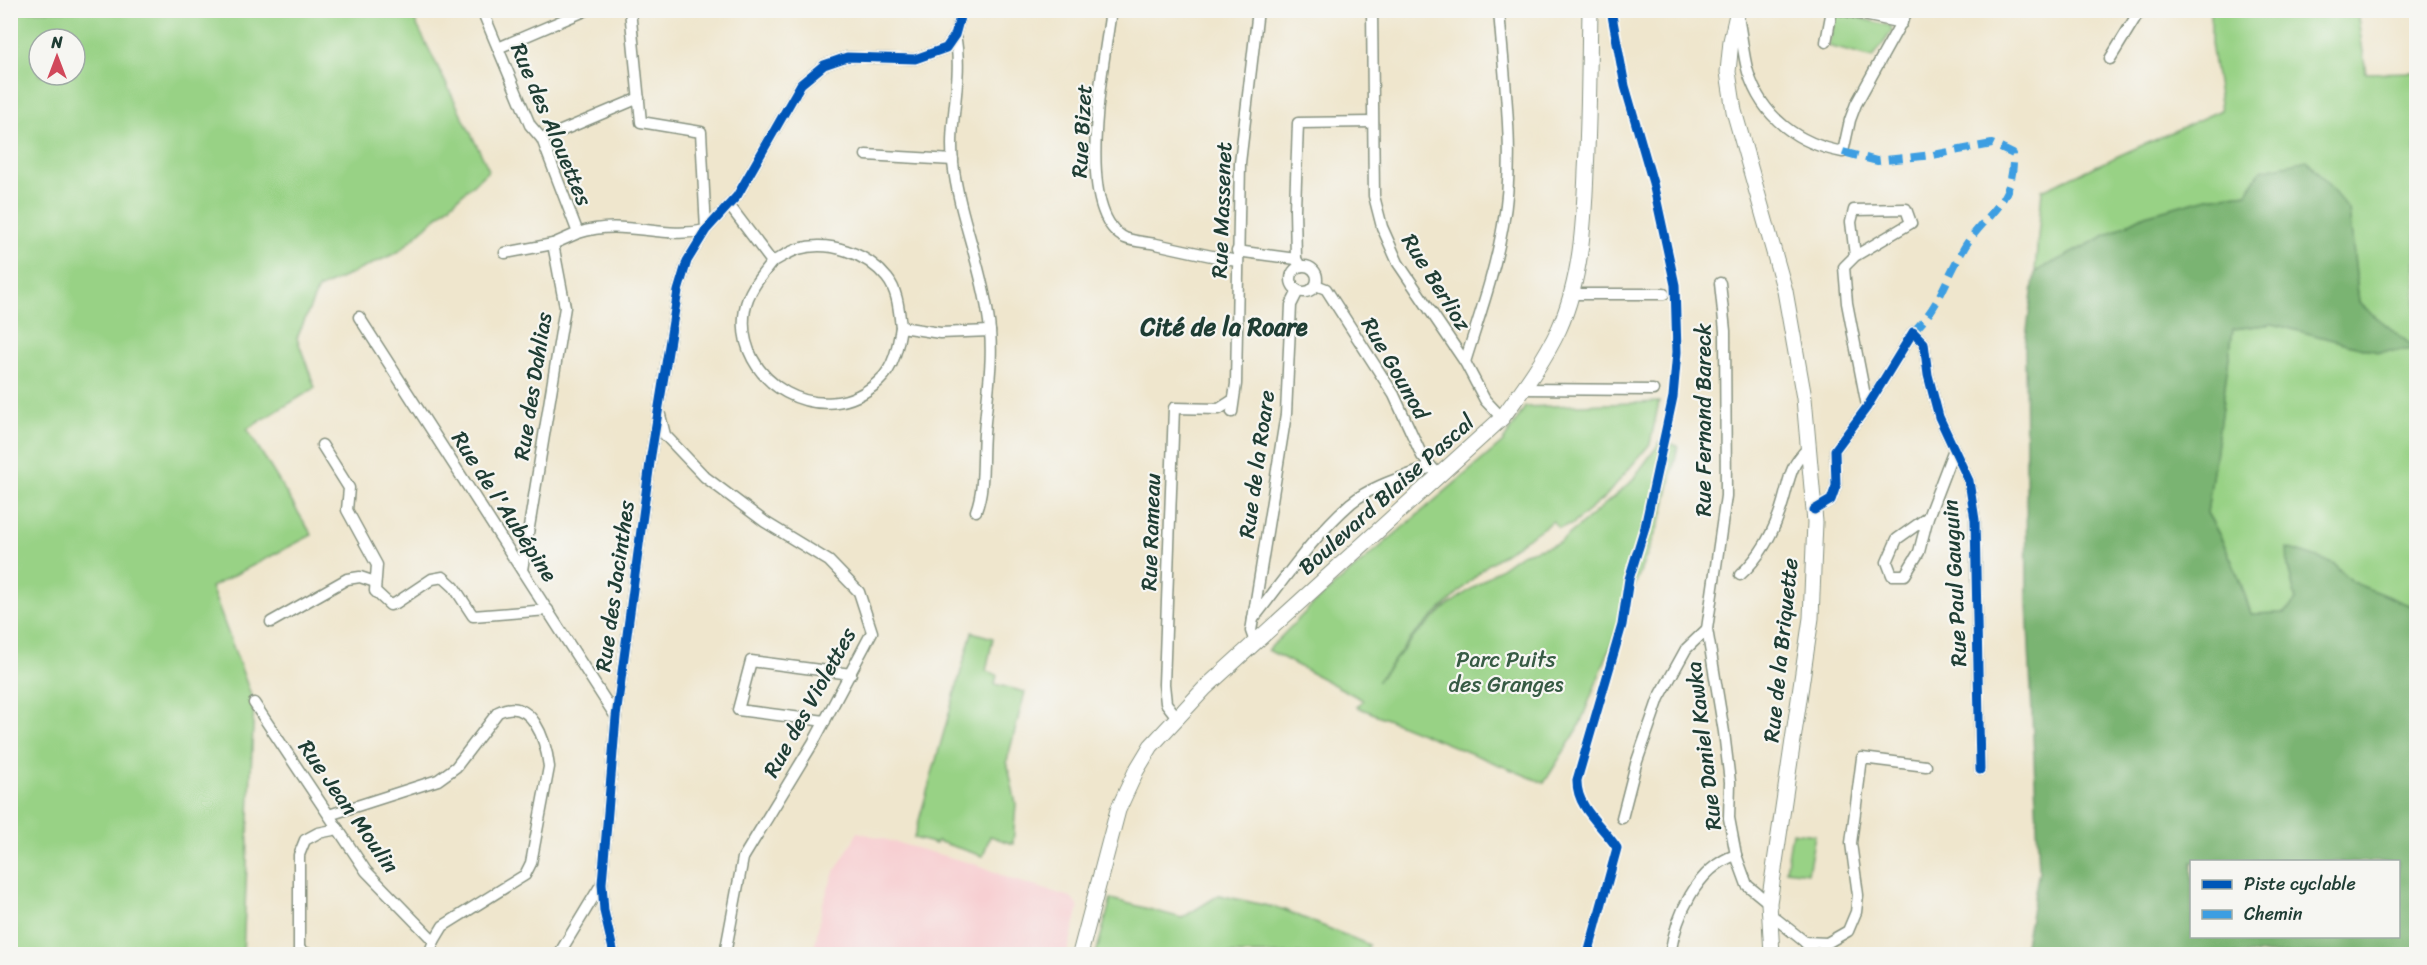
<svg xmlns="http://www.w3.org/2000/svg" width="2427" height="965" font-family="Sriracha,sans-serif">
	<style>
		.built { fill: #f7cfd2 }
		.green { fill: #98d285; stroke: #5c885c; stroke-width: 1.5; fill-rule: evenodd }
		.forest { fill: #7ab472; stroke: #4c7853; stroke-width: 1.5; fill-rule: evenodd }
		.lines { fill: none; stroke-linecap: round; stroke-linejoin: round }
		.minor-casing { stroke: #879280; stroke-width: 13 }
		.secondary-casing { stroke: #879280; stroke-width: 17 }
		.minor { stroke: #fff; stroke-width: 10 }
		.secondary { stroke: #fff; stroke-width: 15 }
		.quiet { stroke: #3c9ee2; stroke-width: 8; stroke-dasharray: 15 8; stroke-linecap: butt }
		.cycleway-casing { stroke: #f6f6f2; stroke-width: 13 }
		.cycleway { stroke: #0057b8; stroke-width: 9 }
		.labels { text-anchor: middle; stroke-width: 4.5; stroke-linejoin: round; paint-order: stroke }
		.street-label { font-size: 22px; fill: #1f3d34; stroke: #f6f6f2 }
		.park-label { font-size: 22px; fill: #375b44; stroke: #f6f6f2 }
		.neighbourhood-label { font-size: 24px; font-weight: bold; fill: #1f3d34; stroke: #f6f6f2 }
	</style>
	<rect width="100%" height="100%" fill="#f6f6f2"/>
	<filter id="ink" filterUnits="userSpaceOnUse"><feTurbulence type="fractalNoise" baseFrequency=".0167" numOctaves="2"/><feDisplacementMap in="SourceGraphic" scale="12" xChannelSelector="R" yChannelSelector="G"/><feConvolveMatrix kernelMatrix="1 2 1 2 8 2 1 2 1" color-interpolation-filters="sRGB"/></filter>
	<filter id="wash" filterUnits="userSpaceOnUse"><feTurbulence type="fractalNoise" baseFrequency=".008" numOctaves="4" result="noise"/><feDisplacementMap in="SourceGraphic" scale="24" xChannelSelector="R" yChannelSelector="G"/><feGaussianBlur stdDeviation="1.35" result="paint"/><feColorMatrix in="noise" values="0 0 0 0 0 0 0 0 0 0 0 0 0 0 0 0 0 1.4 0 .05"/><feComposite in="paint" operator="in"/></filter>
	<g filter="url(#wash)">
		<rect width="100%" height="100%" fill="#efe6cd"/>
		<polygon class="built" points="858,832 981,866 1010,879 1071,897 1079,907 1067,954 813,954 823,903 833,875"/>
		<g class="green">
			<path d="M 10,11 L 410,11 L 489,170 L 398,252 L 318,289 L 297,338 L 315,388 L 247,429 L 312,535 L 211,587 L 254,703 L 243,954 L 11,954 ZM 39,39 L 75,39 L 75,75 L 39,75 Z"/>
			<polygon points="2211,11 2357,11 2366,73 2416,72 2416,349 2359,303 2349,210 2261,170 2247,193 2207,198 2145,215 2035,272 2042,190 2221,110 2211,43"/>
			<polygon points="1836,12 1891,26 1892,31 1873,58 1828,46"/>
			<path d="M 2273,324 L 2378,352 L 2416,349 L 2416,608 L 2351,582 L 2333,563 L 2288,566 L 2296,601 L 2285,613 L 2251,614 C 2240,577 2227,546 2207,513 L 2233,329 Z"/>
			<polygon points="1659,402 1650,444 1605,497 1571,525 1558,528 1553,521 1486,566 1413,636 1377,682 1414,637 1447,606 1521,554 1559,543 1630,483 1661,441 1678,446 1663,514 1578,729 1544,783 1357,707 1363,700 1268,650 1313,604 1503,442 1525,407"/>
			<polygon points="972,632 993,638 986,671 997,675 995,684 1025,692 1007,761 1016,804 1013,844 990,836 983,856 937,841 936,844 914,838"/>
			<polygon points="1792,832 1815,835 1808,873 1786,870"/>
			<polygon points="1219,895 1282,909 1369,945 1365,954 1096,954 1111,899 1182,918"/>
		</g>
		<path class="forest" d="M 2307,160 L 2349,210 L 2359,303 L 2416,349 L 2378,352 L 2273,324 L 2233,329 L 2207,513 C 2227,546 2239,578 2251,614 L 2285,613 L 2296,601 L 2288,566 L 2287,548 L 2333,563 L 2352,582 L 2416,608 L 2416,954 L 2023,954 L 2039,871 L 2027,602 L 2025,344 L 2035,272 L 2145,215 L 2207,198 L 2247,193 L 2261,170 ZM 2192,862 L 2398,862 L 2398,936 L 2192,936 Z"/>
	</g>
	<g filter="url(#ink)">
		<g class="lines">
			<g class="minor-casing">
				<g id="minor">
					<path d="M 482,10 L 530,125 L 542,139 L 578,233 C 625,218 661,240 706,230"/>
					<polyline points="630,10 641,122 701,132 706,230"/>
					<path d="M 1111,10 C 1105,60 1072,212 1125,238 C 1134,242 1147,242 1156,244 C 1183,250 1210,256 1237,261"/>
					<polyline points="1372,10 1374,196 1382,227 1398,263 1465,362 1485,400 1502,418"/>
					<polyline points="1840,10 1902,23"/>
					<path d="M 1738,17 C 1742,35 1743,55 1748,72 C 1762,118 1799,144 1843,152 L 1850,120 L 1856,104 L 1908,10"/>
					<path d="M 955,35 C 964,78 948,121 953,163 C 959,215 981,264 988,315 C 995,356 987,393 984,434 C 982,459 985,487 976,511"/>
					<polyline points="1826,42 1832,10"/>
					<polyline points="498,48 587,10"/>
					<polyline points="2110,59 2140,10"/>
					<polyline points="542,139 639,98"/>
					<polyline points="866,155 953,160"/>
					<path d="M 729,205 L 772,262 C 761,276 748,291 745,309 C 732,383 824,434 879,381 C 894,368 898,346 901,327"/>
					<polyline points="1237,251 1296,259"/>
					<polyline points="505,253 553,244 578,233"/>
					<polyline points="1855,256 1851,222 1854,210 1906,209 1911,223 1855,256 1844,267 1847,303 1867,406"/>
					<path d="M 772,262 C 780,258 789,252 798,249 C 829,240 867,253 887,278 C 898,291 899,311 901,327 L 940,333 L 990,331"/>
					<circle cx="1304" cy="279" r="13"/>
					<polyline points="1300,266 1296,259 1295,209 1298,123 1373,122"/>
					<polyline points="1316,285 1326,289 1394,395 1422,456 1435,471"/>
					<polyline points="1572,294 1664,294"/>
					<polyline points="359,317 616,717"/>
					<path d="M 1465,362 C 1479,317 1495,272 1503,225 C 1516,155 1504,81 1499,10"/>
					<polyline points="1522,389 1653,390"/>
					<polyline points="1232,412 1236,384 1240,163 1258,10"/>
					<polyline points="660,415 665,435 705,477 765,522 829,561 859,592 872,632 813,743 743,858 725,954"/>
					<polyline points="322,445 349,488 347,510 377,565 375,591 390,605 396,603 432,579 443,577 454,587 473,616 548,610"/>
					<polyline points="1814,510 1831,500 1836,486 1835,450 1867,407 1913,332 1924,343 1928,375 1939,417 1969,481 1975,520 1980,770"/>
					<polyline points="1928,517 1897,539 1887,562 1892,575 1905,575 1919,552 1928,517 1954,449"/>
					<polyline points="522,570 565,307 553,244"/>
					<path d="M 1740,575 C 1761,556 1775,530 1783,502 C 1790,478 1789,467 1808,448"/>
					<path d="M 1253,619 C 1284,580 1313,536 1351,503 C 1373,485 1404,477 1431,467"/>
					<polyline points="271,622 347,579 360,577 375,582"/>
					<polyline points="1707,629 1726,496 1725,331 1720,283"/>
					<polyline points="1255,642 1251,631 1286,414 1291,305 1298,291"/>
					<polyline points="254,703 366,871 434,941 429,954"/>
					<polyline points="1176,716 1166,703 1164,684 1174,408 1219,409 1233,400"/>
					<polyline points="825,721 738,710 751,661 851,674"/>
					<path d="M 329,815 L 438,780 L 456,767 L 498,712 C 532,695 546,741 549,767 L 531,863 L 525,875 L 443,926 L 434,941"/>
					<polyline points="1622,818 1636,764 1659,698 1686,649 1707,629 1724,732 1730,782 1729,818 1736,855"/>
					<polyline points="1770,914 1805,942 1827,943 1848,931 1856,912 1858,895 1851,843 1862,758 1926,766"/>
					<polyline points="1805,942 1815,954"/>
					<polyline points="309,954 299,950 299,855 305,840 318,833 338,829"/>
					<polyline points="559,954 602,883"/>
					<polyline points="614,954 604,911 602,883 616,717 651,455 678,291 687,261 706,230 737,196 801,84 824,65 847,57 915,59 946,48 955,35 962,10"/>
					<path d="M 1670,954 C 1676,917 1696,868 1736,855 L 1747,885 L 1769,903"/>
				</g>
			</g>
			<g class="secondary-casing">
				<g id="secondary">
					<polyline points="1738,10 1731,41 1728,72 1734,111 1785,291 1804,398 1815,522 1811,618 1769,903 1772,954"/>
					<path d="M 1080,954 L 1118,810 L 1136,771 L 1151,746 L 1205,688 L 1502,418 C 1523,389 1544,361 1559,329 C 1581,280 1584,224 1586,171 C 1589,118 1589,64 1590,10"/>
				</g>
			</g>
			<use href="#minor" class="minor"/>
			<use href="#secondary" class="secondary"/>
			<path class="quiet" d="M 1843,152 L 1877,161 L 1933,155 L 1992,144 L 2013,154 C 2015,206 1984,213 1963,250 C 1945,280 1940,306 1913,332"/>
			<g class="cycleway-casing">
				<g id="cycleway">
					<polyline points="1814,510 1831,500 1836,486 1835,450 1867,407 1913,332 1924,343 1928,375 1939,417 1969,481 1975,520 1980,770"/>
					<polyline points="614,954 604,911 602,883 616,717 651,455 678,291 687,261 706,230 737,196 801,84 824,65 847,57 915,59 946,48 955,35 962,10"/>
					<path d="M 1588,954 L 1617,848 C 1603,826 1576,808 1577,780 L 1622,625 L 1629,579 L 1645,527 L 1673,397 L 1677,352 L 1675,285 L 1653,183 L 1625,86 L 1611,10"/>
				</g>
			</g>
			<use href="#cycleway" class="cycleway"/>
		</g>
	</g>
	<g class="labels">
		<g class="street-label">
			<text transform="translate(552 124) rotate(67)" y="8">Rue des Alouettes</text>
			<text transform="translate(1081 131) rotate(-87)" y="8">Rue Bizet</text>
			<text transform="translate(1221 210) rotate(-88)" y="8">Rue Massenet</text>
			<text transform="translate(1437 282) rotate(58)" y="8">Rue Berlioz</text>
			<text transform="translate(1396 368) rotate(60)" y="8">Rue Gounod</text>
			<text transform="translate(532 386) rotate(-81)" y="8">Rue des Dahlias</text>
			<text transform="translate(1703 420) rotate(-90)" y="8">Rue Fernand Bareck</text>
			<text transform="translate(1256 464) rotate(-82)" y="8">Rue de la Roare</text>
			<text transform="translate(1386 494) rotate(-42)" y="8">Boulevard Blaise Pascal</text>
			<text transform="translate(505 506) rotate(57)" y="8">Rue de l'Aubépine</text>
			<text transform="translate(1150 532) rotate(-88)" y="8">Rue Rameau</text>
			<text transform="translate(1954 583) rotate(-93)" y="8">Rue Paul Gauguin</text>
			<text transform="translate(614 586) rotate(-82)" y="8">Rue des Jacinthes</text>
			<text transform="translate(1780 650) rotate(-84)" y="8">Rue de la Briquette</text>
			<text transform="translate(809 702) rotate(-61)" y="8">Rue des Violettes</text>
			<text transform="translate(1703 746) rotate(-97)" y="8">Rue Daniel Kawka</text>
			<text transform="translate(349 806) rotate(55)" y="8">Rue Jean Moulin</text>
		</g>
		<g class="park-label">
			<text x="1506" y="667">Parc Puits<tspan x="1506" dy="25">des Granges</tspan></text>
		</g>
		<g class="neighbourhood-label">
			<text x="1224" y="335">Cité de la Roare</text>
		</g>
	</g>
	<rect width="2427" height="965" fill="none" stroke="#f6f6f2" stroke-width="36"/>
	<rect x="2190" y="860" width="210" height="78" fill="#f6f6f2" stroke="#a0aca6" stroke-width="1.5"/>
	<rect x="2202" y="880" width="30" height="9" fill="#0057b8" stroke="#a0aca6" stroke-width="1.5"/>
	<text x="2244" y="890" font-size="18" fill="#1f3d34">Piste cyclable</text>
	<rect x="2202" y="910" width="30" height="9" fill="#3c9ee2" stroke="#a0aca6" stroke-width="1.5"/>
	<text x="2244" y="920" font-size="18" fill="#1f3d34">Chemin</text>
	<g transform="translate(57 57)"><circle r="28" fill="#f6f6f2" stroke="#a0aca6" stroke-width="1.5"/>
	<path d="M0-4.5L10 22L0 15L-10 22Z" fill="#d1495b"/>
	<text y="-9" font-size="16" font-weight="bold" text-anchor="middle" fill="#1f3d34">N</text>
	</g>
</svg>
